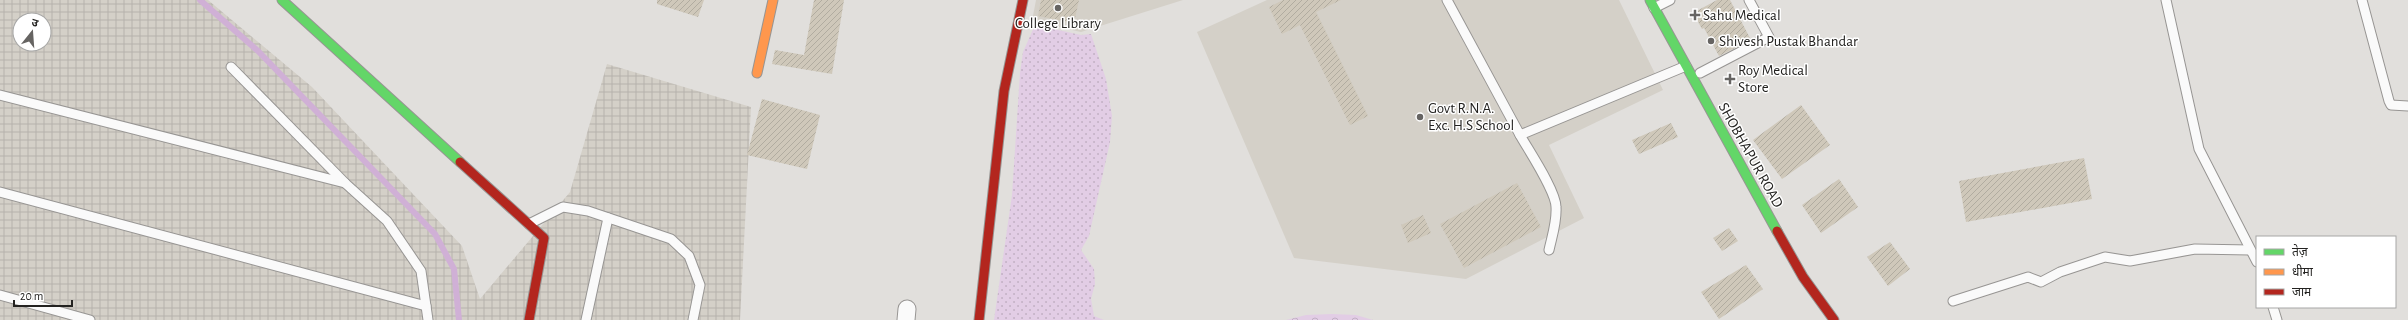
<svg xmlns="http://www.w3.org/2000/svg" width="2408" height="320" font-family="'Alegreya Sans','Noto Sans Devanagari',sans-serif">
	<style>
		.built { fill: #d4d0c8 }
		.industrial { fill: url(#industrial-grid); fill-rule: evenodd }
		.grass { fill: url(#grass-dots) }
		.park { fill: url(#park-crowns) }
		.lines { fill: none; stroke-linecap: round; stroke-linejoin: round }
		.stream { stroke: #d0b0d6; stroke-width: 6 }
		.building { fill: url(#building-hatch) }
		.lane-casing { stroke: #979593; stroke-width: 11 }
		.street-casing { stroke: #979593; stroke-width: 19 }
		.fast-casing { stroke: #979593; stroke-width: 11 }
		.slow-casing { stroke: #979593; stroke-width: 11 }
		.jam-casing { stroke: #979593; stroke-width: 11 }
		.lane { stroke: #fafafa; stroke-width: 9 }
		.street { stroke: #fafafa; stroke-width: 17 }
		.fast { stroke: #63d668; stroke-width: 9 }
		.slow { stroke: #ff974d; stroke-width: 9 }
		.jam { stroke: #b3261e; stroke-width: 9 }
		.poi-dot { fill: #666462; stroke: #fff; stroke-width: 1.5 }
		.labels { text-anchor: middle; stroke-width: 3; stroke-linejoin: round; paint-order: stroke }
		.poi-label { font-size: 15px; fill: #232220; stroke: #fff; text-anchor: start }
		.street-label { font-size: 15px; fill: #232220; stroke: #fff }
	</style>
	<defs>
		<pattern id="industrial-grid" width="8" height="8" patternUnits="userSpaceOnUse"><rect width="8" height="8" fill="#d4d0c8"/><path d="M0 4h8M4 0v8" fill="none" stroke="#b6b2ac"/></pattern>
		<pattern id="grass-dots" width="8" height="8" patternUnits="userSpaceOnUse"><rect width="8" height="8" fill="#e2cde5"/><path d="M2 2h.1M6 6h.1" fill="none" stroke="#c2b0c4" stroke-width="1.8" stroke-linecap="round"/></pattern>
		<pattern id="park-crowns" width="20" height="18" patternUnits="userSpaceOnUse"><rect width="20" height="18" fill="#e2cde5"/><path d="M2 6a3 3 0 1 1 6 0M12 15a3 3 0 1 1 6 0" fill="none" stroke="#c2b0c4"/></pattern>
		<pattern id="building-hatch" width="6" height="6" patternUnits="userSpaceOnUse"><rect width="6" height="6" fill="#cfc8ba"/><path d="M-1 1l2-2M0 6l6-6M5 7l2-2" fill="none" stroke="#b1aca0"/></pattern>
	</defs>
	<rect width="100%" height="100%" fill="#e1dfdc"/>
	<g class="built">
		<polygon points="1036,0 1183,0 1081,32 1032,21"/>
		<polygon points="1267,0 1619,0 1663,90 1549,145 1584,218 1466,279 1294,258 1197,32"/>
	</g>
	<path class="industrial" d="M 0,0 L 208,0 L 312,87 L 462,246 L 480,299 L 570,192 L 607,64 L 751,107 L 740,320 L 0,320 ZM 20,20 L 44,20 L 44,44 L 20,44 Z"/>
	<polygon class="grass" points="1035,25 1081,35 1091,34 1106,79 1112,116 1110,142 1089,236 1081,250 1094,269 1095,284 1091,299 1094,316 1104,320 994,320 1012,195 1020,73 1023,52"/>
	<polygon class="park" points="1332,314 1356,315 1373,320 1286,320 1306,315"/>
	<g class="lines">
		<polyline class="stream" points="200,0 258,51 435,234 454,269 459,320"/>
	</g>
	<g class="building">
		<polygon points="657,0 704,0 698,17 657,4"/>
		<polygon points="814,0 844,0 832,74 772,64 775,50 804,55"/>
		<polygon points="1041,0 1079,0 1074,23 1038,16"/>
		<polygon points="1283,0 1341,0 1316,12 1368,116 1350,125 1300,25 1282,34 1269,7"/>
		<polygon points="1717,0 1730,0 1751,40 1719,56 1704,28 1702,29 1693,13"/>
		<polygon points="762,99 820,115 807,169 747,155"/>
		<polygon points="1801,105 1830,145 1782,179 1753,140"/>
		<polygon points="1671,123 1678,137 1639,154 1632,140"/>
		<polygon points="2084,158 2092,199 1966,222 1959,181"/>
		<polygon points="1839,179 1858,207 1821,233 1802,205"/>
		<polygon points="1517,183 1541,227 1464,268 1440,224"/>
		<polygon points="1423,215 1431,233 1408,243 1401,225"/>
		<polygon points="1729,228 1738,241 1722,251 1713,238"/>
		<polygon points="1890,242 1910,269 1888,286 1867,257"/>
		<polygon points="1746,265 1763,289 1719,319 1701,292"/>
	</g>
	<g class="lines">
		<g class="lane-casing">
			<g id="lane">
				<polyline points="1447,0 1520,135 1686,66"/>
				<polyline points="2166,0 2199,149 2257,262"/>
				<polyline points="2362,0 2389,101 2391,105 2408,106"/>
				<polyline points="1654,8 1670,0"/>
				<polyline points="231,67 345,183 387,221 421,271 428,320"/>
				<polyline points="1700,73 1769,37 1749,0"/>
				<polyline points="0,95 345,183"/>
				<path d="M 1520,135 C 1529,151 1556,191 1556,207 C 1557,222 1552,236 1549,250"/>
				<polyline points="0,192 426,306"/>
				<polyline points="529,224 563,207 588,211 671,239 689,256 700,285 693,320"/>
				<polyline points="0,295 90,320"/>
				<polyline points="1953,301 2028,277 2041,282 2060,272 2105,257 2130,261 2195,249 2250,250"/>
				<polyline points="2273,307 2277,320"/>
				<polyline points="586,320 608,218"/>
			</g>
		</g>
		<g class="street-casing">
			<polyline id="street" points="906,320 907,309"/>
		</g>
		<g class="fast-casing">
			<g id="fast">
				<polyline points="282,0 460,162"/>
				<polyline points="1650,0 1777,231"/>
			</g>
		</g>
		<g class="slow-casing">
			<polyline id="slow" points="757,73 773,0"/>
		</g>
		<g class="jam-casing">
			<g id="jam">
				<polyline points="460,162 544,238 529,320"/>
				<polyline points="1777,231 1803,277 1834,320"/>
				<polyline points="979,320 1004,91 1023,0"/>
			</g>
		</g>
		<use href="#lane" class="lane"/>
		<use href="#street" class="street"/>
		<use href="#fast" class="fast"/>
		<use href="#slow" class="slow"/>
		<use href="#jam" class="jam"/>
	</g>
	<g class="poi-dot">
		<circle cx="1058" cy="8" r="4"/>
		<path d="M1693 9h4v4h4v4h-4v4h-4v-4h-4v-4h4z"/>
		<circle cx="1711" cy="41" r="4"/>
		<path d="M1728 73h4v4h4v4h-4v4h-4v-4h-4v-4h4z"/>
		<circle cx="1420" cy="117" r="4"/>
	</g>
	<g class="labels">
		<g class="poi-label">
			<text x="1703" y="20">Sahu Medical</text>
			<text x="1058" y="28" text-anchor="middle">College Library</text>
			<text x="1719" y="46">Shivesh Pustak Bhandar</text>
			<text x="1738" y="75">Roy Medical<tspan x="1738" dy="17">Store</tspan></text>
			<text x="1428" y="113">Govt R.N.A.<tspan x="1428" dy="17">Exc. H.S School</tspan></text>
		</g>
		<g class="street-label">
			<text transform="translate(1751 155) rotate(61)" y="5">SHOBHAPUR ROAD</text>
		</g>
	</g>
	<rect x="2256" y="236" width="140" height="72" fill="#ffffff" stroke="#a7a7a6"/>
	<rect x="2264" y="249" width="20" height="6" fill="#63d668" stroke="#a7a7a6"/>
	<text x="2292" y="256" font-size="12" fill="#232220">तेज़</text>
	<rect x="2264" y="269" width="20" height="6" fill="#ff974d" stroke="#a7a7a6"/>
	<text x="2292" y="276" font-size="12" fill="#232220">धीमा</text>
	<rect x="2264" y="289" width="20" height="6" fill="#b3261e" stroke="#a7a7a6"/>
	<text x="2292" y="296" font-size="12" fill="#232220">जाम</text>
	<g transform="translate(32 32) rotate(17)"><circle r="19" fill="#ffffff" stroke="#a7a7a6"/>
	<path d="M0-3L7 15L0 10L-7 15Z" fill="#666462"/>
	<text y="-6" font-size="11" font-weight="bold" text-anchor="middle" fill="#232220">उ</text>
	</g>
	<path d="M14 300v6h58v-6" fill="none" stroke="#232220" stroke-width="2"/>
	<text x="20" y="300" font-size="12" fill="#232220" stroke="#ffffff" stroke-width="3" paint-order="stroke">20 m</text>
</svg>
